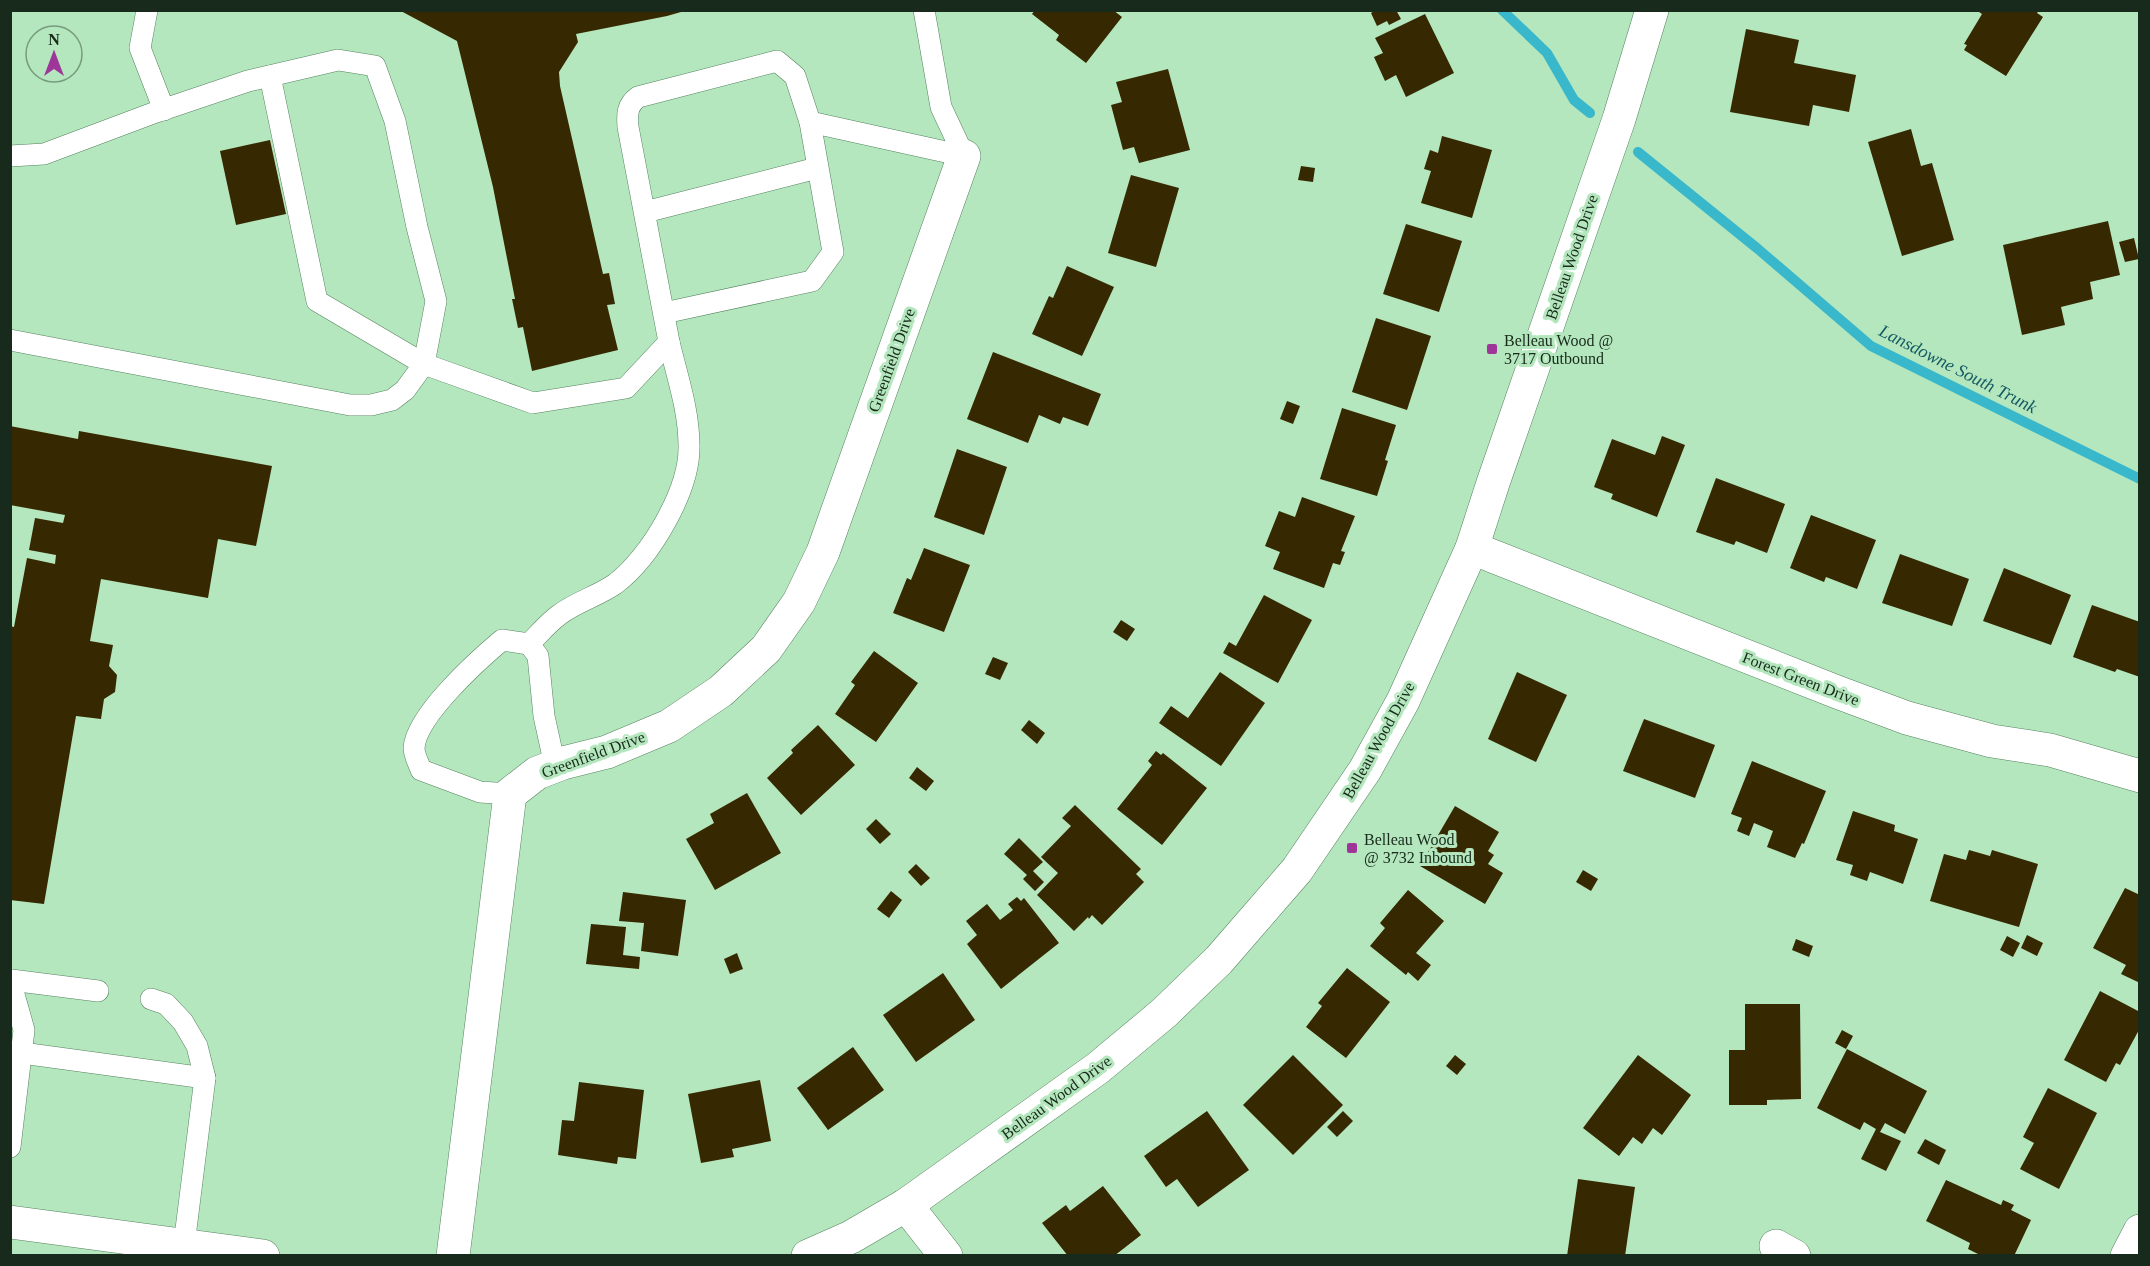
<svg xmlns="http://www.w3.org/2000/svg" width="2150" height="1266" font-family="'Times New Roman',serif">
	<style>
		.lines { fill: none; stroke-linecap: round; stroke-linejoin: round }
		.stream { stroke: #3ab8cb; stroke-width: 10 }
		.building { fill: #362800 }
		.lane-casing { stroke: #55835f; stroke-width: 22 }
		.street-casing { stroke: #55835f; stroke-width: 34 }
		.lane { stroke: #fff; stroke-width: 21 }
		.street { stroke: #fff; stroke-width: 33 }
		.poi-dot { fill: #9e3699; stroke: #b5e7be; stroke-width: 2 }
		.labels { text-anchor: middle; stroke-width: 6; stroke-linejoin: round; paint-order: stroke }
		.street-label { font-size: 16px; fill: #172a1b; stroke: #b5e7be }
		.poi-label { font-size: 16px; fill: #172a1b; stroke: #b5e7be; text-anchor: start }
		.water-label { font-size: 18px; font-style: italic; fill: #155a64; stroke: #b5e7be }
	</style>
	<rect width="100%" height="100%" fill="#b5e7be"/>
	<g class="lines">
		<g class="stream">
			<polyline points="1502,10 1547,53 1574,100 1590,113"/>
			<polyline points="1638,152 1758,249 1871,346 2140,479"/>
		</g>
	</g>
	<g class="building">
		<polygon points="399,10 688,10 667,16 576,34 578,42 559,72 560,86 603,274 609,273 615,304 607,305 618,350 532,371 523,327 518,328 512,299 515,299 493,187 457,41"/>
		<polygon points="1035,10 1113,10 1122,17 1086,63 1056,40 1059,35 1032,14"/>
		<polygon points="1376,10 1396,10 1401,19 1389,25 1387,21 1377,26 1371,13"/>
		<polygon points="1976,10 2039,10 2037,13 2043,17 2006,76 1964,50 1967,45 1964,44 1982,14"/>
		<polygon points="1425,14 1454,73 1406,97 1396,75 1385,81 1374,57 1383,53 1375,38"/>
		<polygon points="1746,29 1799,40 1794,63 1856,75 1849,112 1813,105 1809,126 1730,112"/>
		<polygon points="1168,69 1190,150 1139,163 1134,147 1123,150 1111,105 1122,102 1116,82"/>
		<polygon points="1911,129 1921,166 1932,163 1954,240 1902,256 1868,142"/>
		<polygon points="1442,136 1492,150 1472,218 1421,203 1431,171 1424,169 1430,150 1438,153"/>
		<polygon points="270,140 286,214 236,225 220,151"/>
		<polygon points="1301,166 1315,168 1313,182 1298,180"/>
		<polygon points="1131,175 1179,188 1156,267 1108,253"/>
		<polygon points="2108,221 2120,275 2090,282 2093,299 2061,307 2065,325 2022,335 2003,245"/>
		<polygon points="1406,224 1462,241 1439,312 1383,294"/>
		<polygon points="2134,238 2139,259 2125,262 2119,242"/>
		<polygon points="1067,266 1114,287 1082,356 1032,334 1049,296 1053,298"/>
		<polygon points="1376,318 1431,336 1407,410 1352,392"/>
		<polygon points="993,352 1101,394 1088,426 1063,417 1060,424 1039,415 1028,443 967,419"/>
		<polygon points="1287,401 1300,406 1293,424 1280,419"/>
		<polygon points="1342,408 1396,425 1385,460 1388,461 1377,496 1320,479"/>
		<polygon points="10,426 78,439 79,431 272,466 256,546 218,539 208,598 101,579 90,641 113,645 109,666 117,675 115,692 104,699 101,719 76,716 44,904 10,900 10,626 14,627 27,558 55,564 56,555 29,550 35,518 63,523 65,515 10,505"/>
		<polygon points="1662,436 1685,445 1657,517 1611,499 1613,494 1594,487 1612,439 1655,455"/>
		<polygon points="957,449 1007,467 984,535 934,517"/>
		<polygon points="1716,478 1785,504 1767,553 1736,541 1734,545 1696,532"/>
		<polygon points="1302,497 1355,516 1341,551 1345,552 1340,565 1333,563 1324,588 1273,569 1280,552 1265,546 1279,511 1295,517"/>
		<polygon points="1811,515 1876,540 1857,589 1826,577 1824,582 1790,568"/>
		<polygon points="924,548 970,565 944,632 893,613 907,578 911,580"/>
		<polygon points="1900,554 1969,579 1952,626 1882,603"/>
		<polygon points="2004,568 2071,595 2051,645 1983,621"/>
		<polygon points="1264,595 1312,620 1278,683 1223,653 1229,642 1236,646"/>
		<polygon points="2092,605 2140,622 2140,677 2117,669 2115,672 2073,657"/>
		<polygon points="1121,620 1135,629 1127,641 1113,632"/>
		<polygon points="874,651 918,683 876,742 835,714 855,685 851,682"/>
		<polygon points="993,657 1008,663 1000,680 985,674"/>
		<polygon points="1220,672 1265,703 1221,766 1159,723 1171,706 1188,718"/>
		<polygon points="1517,672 1567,695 1536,762 1488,739"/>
		<polygon points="1644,719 1715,745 1695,798 1623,771"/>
		<polygon points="1029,720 1045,733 1037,744 1021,730"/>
		<polygon points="818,725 855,765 801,815 767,778 793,753 791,750"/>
		<polygon points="1156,751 1161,755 1163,753 1207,788 1162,845 1117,809 1152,765 1148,761"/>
		<polygon points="1752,761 1826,791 1804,844 1802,843 1795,858 1767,847 1773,831 1754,823 1749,836 1737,831 1742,818 1731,814"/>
		<polygon points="917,767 934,781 926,791 909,778"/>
		<polygon points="747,793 781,853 715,890 686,839 714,823 710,814"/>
		<polygon points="1075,805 1141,869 1136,874 1144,882 1102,925 1092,915 1089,919 1088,917 1074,931 1037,895 1058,873 1041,857 1071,826 1062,818"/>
		<polygon points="1455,806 1499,832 1488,851 1494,855 1488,864 1503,873 1485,904 1420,866"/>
		<polygon points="1853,811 1895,825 1894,831 1918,839 1903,884 1870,872 1867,881 1850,875 1853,865 1836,860"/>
		<polygon points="876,819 891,834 880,844 866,829"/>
		<polygon points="1019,838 1043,862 1033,871 1044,882 1035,891 1023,879 1027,875 1004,854"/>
		<polygon points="1969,850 1990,856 1992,850 2038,864 2019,927 1930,901 1944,854 1966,860"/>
		<polygon points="916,864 930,878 921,886 908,872"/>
		<polygon points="1583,870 1598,879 1591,891 1576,882"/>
		<polygon points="2125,888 2140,895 2140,983 2121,974 2126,965 2093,948"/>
		<polygon points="1408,890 1444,921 1416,953 1431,965 1418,981 1408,972 1406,975 1370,946 1385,928 1380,923"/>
		<polygon points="891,891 902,900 889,918 877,909"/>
		<polygon points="623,892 686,900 678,956 641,951 644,923 619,921"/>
		<polygon points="1017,897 1021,901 1024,898 1059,943 1001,989 967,944 977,935 966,921 987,904 1000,920 1013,910 1008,904"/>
		<polygon points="591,924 626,927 623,955 640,957 639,969 586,964"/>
		<polygon points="2027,935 2043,943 2037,956 2021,948"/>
		<polygon points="2007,936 2020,943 2013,957 2000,950"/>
		<polygon points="1796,939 1813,946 1809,957 1792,950"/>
		<polygon points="737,953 743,969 730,974 724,959"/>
		<polygon points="1347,968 1390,1002 1346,1058 1306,1027 1322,1006 1318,1003"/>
		<polygon points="943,973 975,1020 916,1062 883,1015"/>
		<polygon points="2100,991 2140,1012 2140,1028 2120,1065 2116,1063 2106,1082 2064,1060"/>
		<polygon points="1745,1004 1800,1004 1801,1099 1767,1100 1767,1105 1729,1105 1729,1050 1745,1050"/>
		<polygon points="1842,1030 1853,1036 1846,1049 1835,1043"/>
		<polygon points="853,1047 884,1090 828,1130 797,1088"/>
		<polygon points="1847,1049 1927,1091 1905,1134 1885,1123 1880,1132 1901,1141 1886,1171 1861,1159 1876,1129 1864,1122 1860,1130 1817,1108"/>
		<polygon points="1293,1055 1343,1105 1293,1155 1243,1105"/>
		<polygon points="1455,1055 1466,1064 1457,1075 1446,1066"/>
		<polygon points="1638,1055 1691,1095 1662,1135 1653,1128 1642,1144 1633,1137 1619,1156 1583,1128"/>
		<polygon points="760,1080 771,1141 732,1149 734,1157 701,1163 688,1094"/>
		<polygon points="579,1082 644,1090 636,1159 618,1157 617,1164 558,1155 562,1120 574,1121"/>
		<polygon points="2048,1088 2097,1113 2059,1189 2020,1169 2034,1143 2023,1137"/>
		<polygon points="1207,1111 1249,1170 1198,1207 1177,1179 1166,1187 1144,1156"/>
		<polygon points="1343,1111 1353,1121 1337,1137 1327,1127"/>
		<polygon points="1925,1139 1946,1150 1939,1165 1917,1153"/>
		<polygon points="1578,1179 1635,1187 1625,1256 1567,1256"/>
		<polygon points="1946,1180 2001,1205 2003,1200 2014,1205 2011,1210 2031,1220 2014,1256 1982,1256 1968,1249 1970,1243 1926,1221"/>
		<polygon points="1103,1186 1141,1235 1114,1256 1068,1256 1042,1223 1066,1205 1070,1211"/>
	</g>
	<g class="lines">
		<g class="lane-casing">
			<g id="lane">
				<polyline points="147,10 140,48 164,110"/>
				<polyline points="924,10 941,107 964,156"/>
				<path d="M 270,76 L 317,301 L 424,364 L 533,403 L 626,388 L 669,342 L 628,127 C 627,114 627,105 638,97 L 777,61 L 795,76 L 810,122 L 833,252 L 812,281 L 664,313"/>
				<polyline points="810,122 964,156"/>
				<polyline points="10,156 44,154 156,112 248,81 338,60 375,66 395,121 417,227 436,301 424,364 405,390 392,400 371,405 350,405 10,340"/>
				<polyline points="645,212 817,168"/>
				<path d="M 555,766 L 544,716 L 538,656 L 529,644 C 539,634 548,623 559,615 C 576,602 598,596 615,584 C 650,558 690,490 689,446 C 689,410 677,376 669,342"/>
				<path d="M 510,794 L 480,792 L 421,770 C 419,764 414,755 414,748 C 416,716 477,661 502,640 L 529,644"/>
				<polyline points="10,980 24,1030 10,1147"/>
				<polyline points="11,980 98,991"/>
				<polyline points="151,999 166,1004 183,1022 197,1046 205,1078 184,1245"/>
				<polyline points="22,1053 205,1078"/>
			</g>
		</g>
		<g class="street-casing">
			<g id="street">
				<polyline points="1472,548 1837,692 1907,718 1992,741 2050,750 2140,776"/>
				<polyline points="906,1205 946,1256"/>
				<polyline points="10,1222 263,1256"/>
				<polyline points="1776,1246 1794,1256"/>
				<polyline points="453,1256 510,794 537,773 563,763 607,752 669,726 721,691 766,649 799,602 823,552 964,156"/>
				<polyline points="808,1256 851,1237 906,1205 1098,1068 1164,1013 1219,960 1297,870 1365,770 1403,701 1472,548 1493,483 1619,119 1652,10"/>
				<polyline points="2127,1256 2140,1231"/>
			</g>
		</g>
		<use href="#lane" class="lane"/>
		<use href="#street" class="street"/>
	</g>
	<g class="poi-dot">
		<rect x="1486" y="343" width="12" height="12" rx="3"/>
		<rect x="1346" y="842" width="12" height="12" rx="3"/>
	</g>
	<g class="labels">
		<g class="street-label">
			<text transform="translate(1571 257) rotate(-71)" y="6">Belleau Wood Drive</text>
			<text transform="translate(891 360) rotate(-70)" y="6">Greenfield Drive</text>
			<text transform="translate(1801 678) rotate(21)" y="6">Forest Green Drive</text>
			<text transform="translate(1378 740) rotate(-61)" y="6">Belleau Wood Drive</text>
			<text transform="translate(593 754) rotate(-20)" y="6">Greenfield Drive</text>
			<text transform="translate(1056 1097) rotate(-36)" y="6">Belleau Wood Drive</text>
		</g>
		<g class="poi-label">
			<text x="1504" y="346">Belleau Wood @<tspan x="1504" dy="18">3717 Outbound</tspan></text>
			<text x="1364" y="845">Belleau Wood<tspan x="1364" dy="18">@ 3732 Inbound</tspan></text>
		</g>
		<g class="water-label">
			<text transform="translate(1958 369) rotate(27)" y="6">Lansdowne South Trunk</text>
		</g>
	</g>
	<rect width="2150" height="1266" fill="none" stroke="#172a1b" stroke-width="24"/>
	<g transform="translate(54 54)"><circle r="28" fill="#b5e7be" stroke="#769b7d" stroke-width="1.5"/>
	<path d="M0-4.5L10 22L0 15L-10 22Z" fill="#9e3699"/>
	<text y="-9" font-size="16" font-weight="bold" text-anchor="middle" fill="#172a1b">N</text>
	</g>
</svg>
